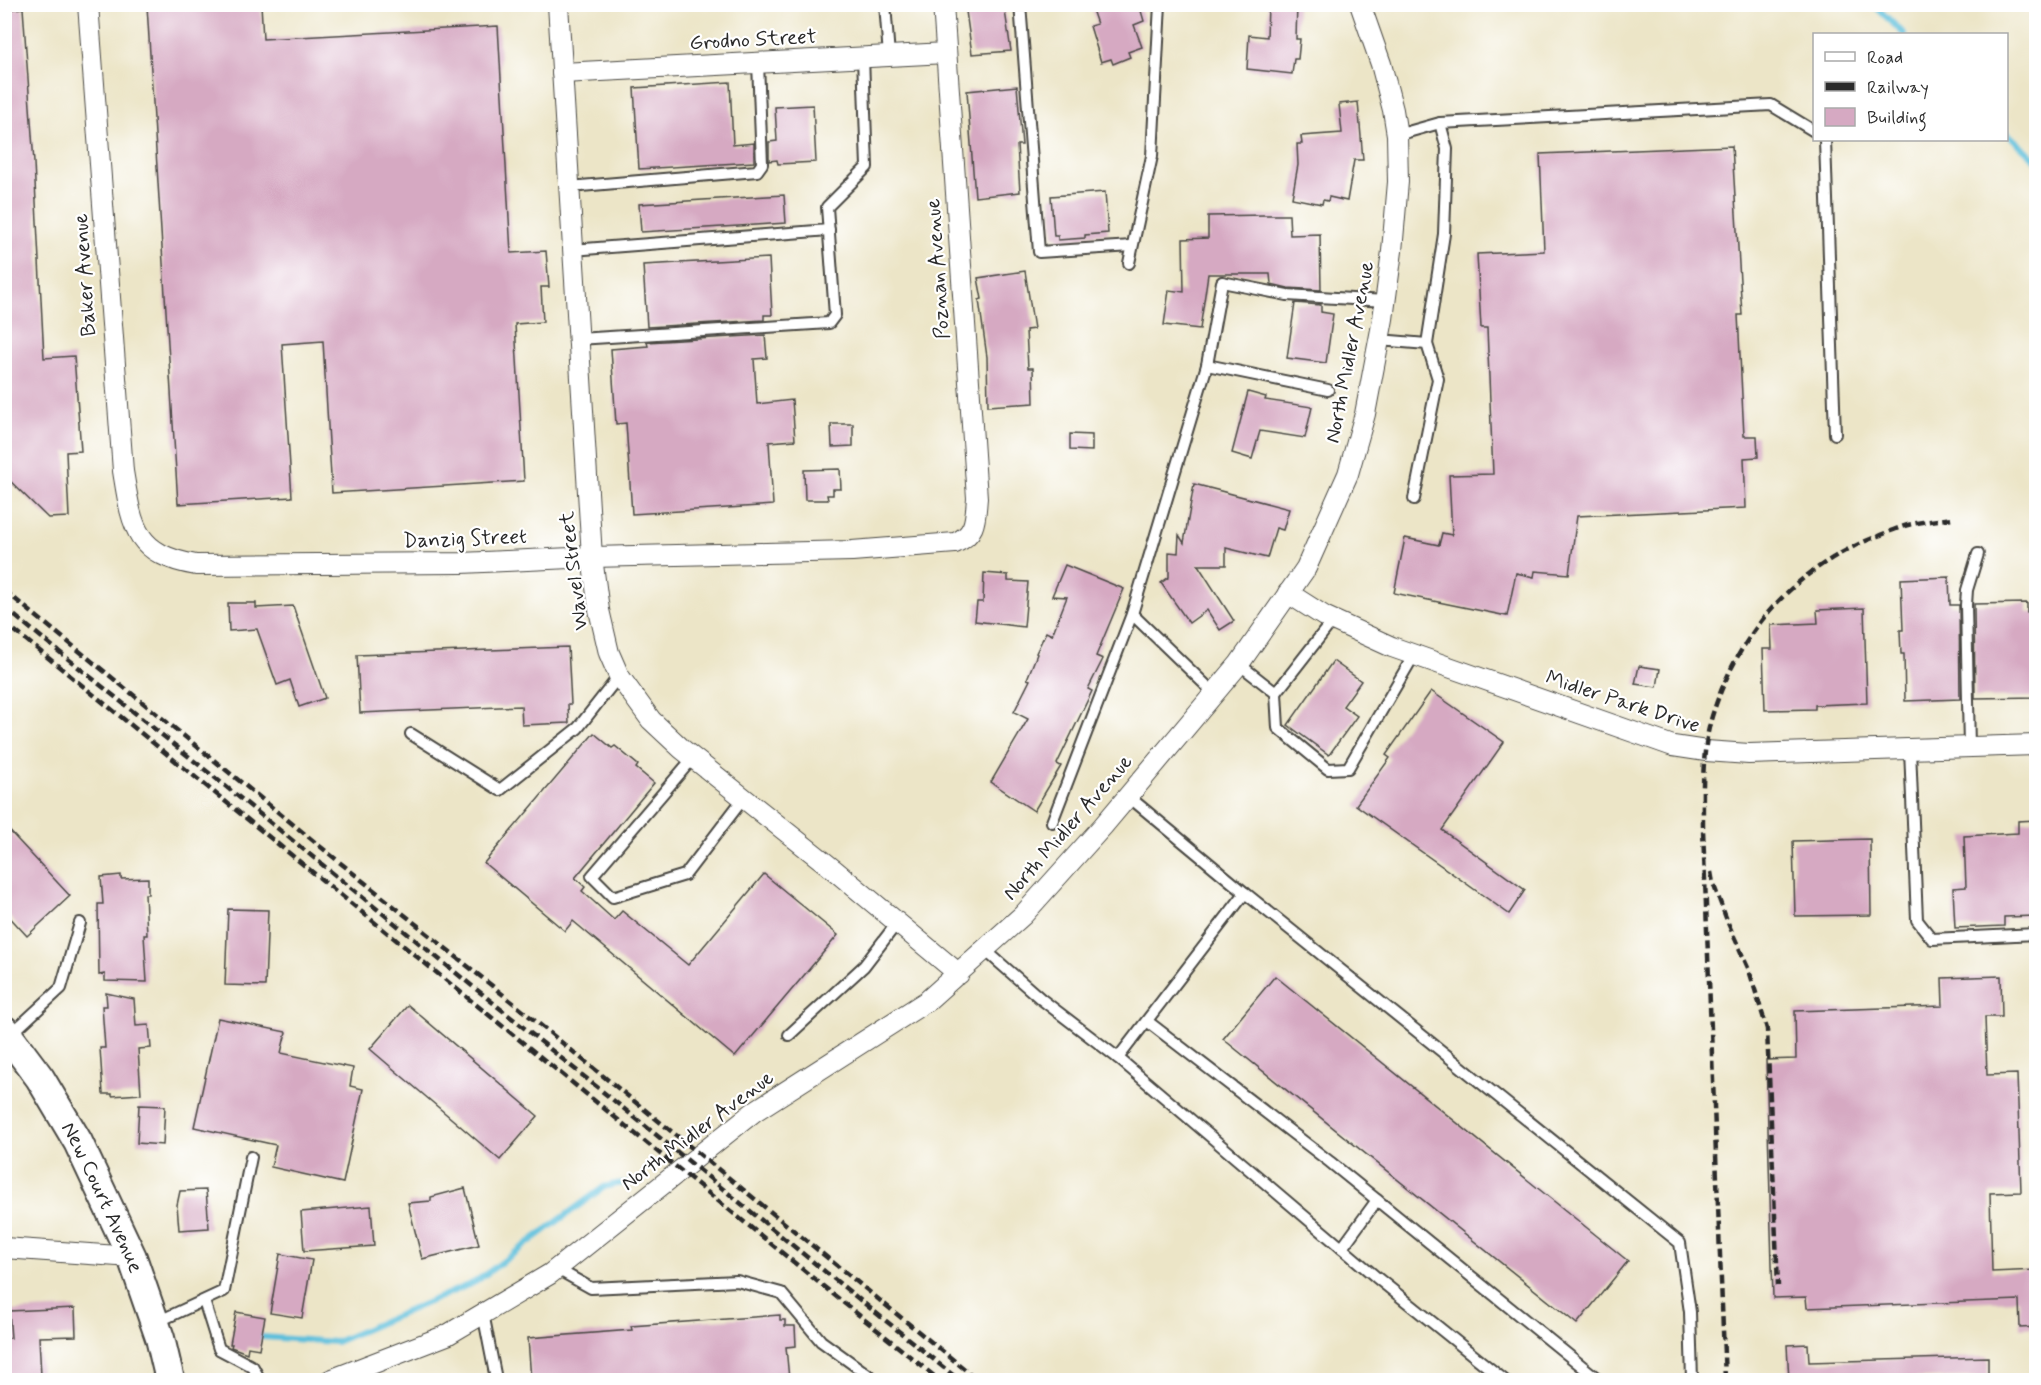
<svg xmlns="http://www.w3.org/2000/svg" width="2041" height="1385" font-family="Mynerve,sans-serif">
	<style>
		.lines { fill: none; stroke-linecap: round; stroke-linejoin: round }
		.stream { stroke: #5cbfdb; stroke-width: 6 }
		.building { fill: #d6a9c2 }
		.lane-casing { stroke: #484742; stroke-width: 14 }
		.street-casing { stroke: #484742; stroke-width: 22 }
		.secondary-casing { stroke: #484742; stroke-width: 32 }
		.lane { stroke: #fff; stroke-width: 10 }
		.street { stroke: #fff; stroke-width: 20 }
		.secondary { stroke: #fff; stroke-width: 28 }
		.rail { stroke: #2b2b2b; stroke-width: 4.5; stroke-dasharray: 9 4.5; stroke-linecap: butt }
		.labels { text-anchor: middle; stroke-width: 4.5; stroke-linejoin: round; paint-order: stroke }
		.street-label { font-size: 21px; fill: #2b2b2b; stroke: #fff }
	</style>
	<rect width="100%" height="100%" fill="#fff"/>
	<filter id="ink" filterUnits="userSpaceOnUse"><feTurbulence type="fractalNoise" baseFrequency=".0167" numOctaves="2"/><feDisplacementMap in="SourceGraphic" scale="12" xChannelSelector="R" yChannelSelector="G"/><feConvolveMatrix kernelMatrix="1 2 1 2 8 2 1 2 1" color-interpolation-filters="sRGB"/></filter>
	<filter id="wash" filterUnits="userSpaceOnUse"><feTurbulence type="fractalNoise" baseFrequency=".008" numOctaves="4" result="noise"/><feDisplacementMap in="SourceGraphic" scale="24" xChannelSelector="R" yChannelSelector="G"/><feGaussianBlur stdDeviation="1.35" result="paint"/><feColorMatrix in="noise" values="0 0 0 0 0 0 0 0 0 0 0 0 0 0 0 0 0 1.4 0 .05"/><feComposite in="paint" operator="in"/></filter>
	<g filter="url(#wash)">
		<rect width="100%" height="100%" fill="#ece5c7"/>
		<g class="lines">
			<g class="stream">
				<polyline points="1873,4 1904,34"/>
				<polyline points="2006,132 2036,160"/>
				<polyline points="263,1337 336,1342 475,1282 604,1187 616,1184 635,1182"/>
			</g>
		</g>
		<g id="blocks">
			<g class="building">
				<polygon points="164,4 261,4 263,39 498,26 511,253 546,251 549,287 541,287 543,322 515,324 524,481 332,493 323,341 282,344 292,497 178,504 147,6"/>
				<polygon points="965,4 1004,4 1011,51 972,54"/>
				<polygon points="1090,4 1139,4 1144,21 1134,25 1142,47 1128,52 1130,57 1113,64 1111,59 1101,62 1090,26 1097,24"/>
				<polygon points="1268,4 1297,4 1296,39 1300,39 1298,59 1294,59 1292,74 1247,69 1249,35 1267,37"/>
				<polygon points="23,8 34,163 44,358 74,356 81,451 66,452 69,517 48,518 4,475 4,10"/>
				<polygon points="730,82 733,145 754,143 754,162 639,169 634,88"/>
				<polygon points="1017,86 1022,145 1017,145 1020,192 975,197 967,91"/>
				<polygon points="1358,102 1363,160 1354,160 1347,201 1329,197 1328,201 1323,200 1322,204 1292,198 1298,165 1297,144 1302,144 1301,136 1342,133 1339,104"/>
				<polygon points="813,105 816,162 778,164 777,160 769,161 769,142 777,141 775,107"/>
				<polygon points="1732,146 1742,315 1738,315 1744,436 1757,436 1758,457 1744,458 1746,508 1577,516 1569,574 1535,571 1534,577 1516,573 1507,616 1394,593 1405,538 1439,545 1442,533 1452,535 1449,475 1493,474 1487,328 1481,328 1477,254 1544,251 1540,154"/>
				<polygon points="1105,192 1108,233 1085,235 1085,238 1058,240 1058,236 1054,236 1051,196"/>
				<polygon points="784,195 786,223 641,232 639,204"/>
				<polygon points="1266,215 1289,215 1290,235 1320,234 1321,290 1288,288 1271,284 1270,274 1208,274 1200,329 1164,325 1169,290 1184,292 1183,239 1208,238 1208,216"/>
				<polygon points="769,258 772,315 764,315 764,320 647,327 643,265"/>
				<polygon points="1025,271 1034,329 1026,330 1028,368 1033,368 1034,403 988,406 987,357 979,300 982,299 978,278"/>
				<polygon points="1295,303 1321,305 1321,312 1333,314 1326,363 1287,358"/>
				<polygon points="765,335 767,358 754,359 757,404 792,400 795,440 769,442 773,505 632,514 626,423 616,424 611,349 648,346 647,342"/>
				<polygon points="1248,392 1266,397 1265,400 1312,407 1305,438 1260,431 1252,459 1232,453"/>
				<polygon points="831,424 853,424 853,446 832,447"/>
				<polygon points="1070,434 1092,435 1092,451 1070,450"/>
				<polygon points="840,469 841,489 833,489 833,495 827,495 828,500 805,500 804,470"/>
				<polygon points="1194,484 1289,509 1283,530 1276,528 1267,558 1226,548 1226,565 1198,565 1234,621 1220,630 1207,610 1189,623 1161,583 1169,577 1169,552 1178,553 1179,535 1184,543"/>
				<polygon points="1065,565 1124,589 1096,656 1103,659 1088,689 1092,691 1057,764 1061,766 1034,811 991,782 1028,719 1014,712 1030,680 1027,679 1037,654 1036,653 1046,632 1052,635 1067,597 1052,596"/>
				<polygon points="984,573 1008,575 1008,581 1028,582 1024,627 975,621 977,602 983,602"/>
				<polygon points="1949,577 1950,605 1959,605 1960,699 1905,701 1904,654 1901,654 1900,630 1903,630 1901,579"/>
				<polygon points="228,603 256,603 256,608 293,606 325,698 299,707 290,680 277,685 257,629 229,631"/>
				<polygon points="2027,603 2027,613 2037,612 2037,697 1975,698 1974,604"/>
				<polygon points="1864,608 1867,703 1815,705 1815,709 1765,710 1763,649 1772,649 1771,625 1818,623 1817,610"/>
				<polygon points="568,647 571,704 568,704 569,723 522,725 521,706 360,713 357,655"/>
				<polygon points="1333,661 1361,681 1343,706 1357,716 1329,755 1288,725"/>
				<polygon points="1639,666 1660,669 1657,687 1635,684"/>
				<polygon points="1431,691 1504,742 1442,830 1525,890 1509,914 1356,805 1390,758 1386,755"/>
				<polygon points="594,733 612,748 615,746 638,765 636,768 654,783 575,878 585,887 582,891 614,920 622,911 688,965 764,874 838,935 735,1057 573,921 565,931 484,863"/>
				<polygon points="2037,820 2037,916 2004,917 2004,926 1955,928 1953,888 1966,887 1964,836 2018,833 2018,821"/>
				<polygon points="4,825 70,896 27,936 4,911"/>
				<polygon points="1870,839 1871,915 1795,916 1793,841"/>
				<polygon points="121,875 121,879 148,878 148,894 145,894 147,935 144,935 147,982 105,981 105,974 99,975 98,904 103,904 101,877"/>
				<polygon points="228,909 268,910 265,986 225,985"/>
				<polygon points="1275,976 1628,1261 1577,1324 1223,1039"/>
				<polygon points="2001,976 2002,1017 1985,1017 1987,1075 2017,1074 2021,1192 1990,1193 1992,1272 2037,1270 2037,1327 2020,1328 2019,1300 1807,1308 1806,1297 1773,1298 1766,1060 1796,1059 1795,1011 1943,1006 1942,978"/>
				<polygon points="106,993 134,999 136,1026 149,1025 151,1048 138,1049 141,1094 112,1096 112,1094 103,1094 100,1048 105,1048 102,1006 107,1006"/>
				<polygon points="408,1005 538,1116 500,1160 370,1049"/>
				<polygon points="218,1018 286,1032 281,1053 353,1068 350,1086 363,1089 343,1183 271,1167 276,1145 194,1127"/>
				<polygon points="139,1105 165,1106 163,1145 137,1143"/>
				<polygon points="465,1188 479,1245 422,1259 408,1203 431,1201 431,1197"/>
				<polygon points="206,1190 209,1228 179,1230 177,1205 180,1191"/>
				<polygon points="371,1206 374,1246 304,1251 301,1212"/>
				<polygon points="280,1254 312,1260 302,1318 270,1313"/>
				<polygon points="75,1308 76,1336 39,1337 41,1376 4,1377 4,1338 11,1338 9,1311"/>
				<polygon points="236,1312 265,1317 259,1349 248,1347 247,1353 231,1347 232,1344 230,1344"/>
				<polygon points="780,1315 780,1320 785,1320 785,1326 795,1326 796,1346 786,1347 789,1379 761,1380 531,1380 528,1338 632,1330 631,1326"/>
				<polygon points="1808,1344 1809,1362 1988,1357 1988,1377 1789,1380 1787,1345"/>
			</g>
		</g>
	</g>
	<g filter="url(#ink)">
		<use href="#blocks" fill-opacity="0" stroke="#484742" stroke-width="1.5"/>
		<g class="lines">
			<g class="lane-casing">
				<g id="lane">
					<polyline points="885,4 889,56"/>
					<polyline points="1020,4 1039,252 1132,246"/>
					<polyline points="1397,135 1440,123 1771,105 1814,131"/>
					<polyline points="1825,140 1835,434"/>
					<polyline points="569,187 757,171 762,164 758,63"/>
					<polyline points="572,250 829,230"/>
					<polyline points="1129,263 1152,156 1160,4"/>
					<polyline points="578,339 829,323 835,315 827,207 867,167 863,57"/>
					<polyline points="1379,340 1427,344 1438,379 1414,499"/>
					<polyline points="1427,344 1444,234 1447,149 1440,123"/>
					<polyline points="1207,365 1328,390"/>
					<polyline points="1132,614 1214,693"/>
					<polyline points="1239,664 1276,693 1278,728 1328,769 1348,768 1414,655"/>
					<polyline points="1276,693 1333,620"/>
					<polyline points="411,734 500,790 578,728 619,676"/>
					<polyline points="1969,747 1966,605 1967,590 1978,554"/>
					<polyline points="1910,749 1917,920 1932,939 2036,934"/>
					<polyline points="693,758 592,876 613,897 685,875 743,799"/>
					<polyline points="1052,822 1132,614 1207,365 1222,282 1287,295 1385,301"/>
					<polyline points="1245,893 1680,1243 1690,1312 1692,1380"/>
					<polyline points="985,950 1041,999 1118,1058 1245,893 1128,796"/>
					<polyline points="1147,1021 1330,1162 1599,1380"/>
					<polyline points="789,1035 864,966 897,923"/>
					<polyline points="9,1036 61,988 80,923"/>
					<polyline points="1118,1058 1376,1277 1504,1380"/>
					<polyline points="1342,1248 1377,1200"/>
					<polyline points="557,1269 591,1288 737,1281 781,1293 821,1341 875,1380"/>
					<polyline points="204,1301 219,1349 253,1367 260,1380"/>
					<polyline points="483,1313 495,1374 494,1380"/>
					<polyline points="155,1323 224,1291 251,1157"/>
				</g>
			</g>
			<g class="street-casing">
				<g id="street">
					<path d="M 88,4 L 123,471 C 132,526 134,554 196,565 L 461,563 L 592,557 L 852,551 L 955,543 C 977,534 975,518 977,498 L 943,4"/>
					<polyline points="558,4 592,557 599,610 609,653 619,676 651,720 682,749 833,869 959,974"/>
					<polyline points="562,73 946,53"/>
					<polyline points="1288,593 1324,616 1392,647 1673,746 1706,751 1749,754 2036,745"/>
					<polyline points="4,1248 132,1257"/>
					<polyline points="330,1380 447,1335 550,1274 755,1111 927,1001 1023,915 1103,826 1239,664 1306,568 1348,474 1365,414 1383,319 1392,251 1398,182 1397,135 1393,110 1381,64 1360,4"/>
				</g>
			</g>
			<g class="secondary-casing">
				<g id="secondary">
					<path id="s1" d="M 4,1030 L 40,1078 L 78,1142 L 132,1257 L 160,1338 L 170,1380"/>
				</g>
			</g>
			<use href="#lane" class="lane"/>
			<use href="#street" class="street"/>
			<use href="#secondary" class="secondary"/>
			<g class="rail">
				<polyline points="4,590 978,1380"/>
				<polyline points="4,607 959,1380"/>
				<polyline points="4,622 939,1380"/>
				<polyline points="1711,872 1713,883 1728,923 1749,970 1767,1029 1778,1286"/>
				<path d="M 1725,1380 L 1703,830 C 1703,791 1701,750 1713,713 C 1740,630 1796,567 1878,536 C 1889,532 1901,526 1912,524 C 1926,521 1940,520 1953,518"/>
			</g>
		</g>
	</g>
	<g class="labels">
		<g class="street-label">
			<text transform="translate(753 39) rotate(-3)" y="7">Grodno Street</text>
			<text transform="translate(937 269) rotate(-94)" y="7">Poznan Avenue</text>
			<text transform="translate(84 275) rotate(-94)" y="7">Baker Avenue</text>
			<text transform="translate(1349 352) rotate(-79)" y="7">North Midler Avenue</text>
			<text transform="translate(465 538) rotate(-2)" y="7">Danzig Street</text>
			<text transform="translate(573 571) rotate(-97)" y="7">Wavel Street</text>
			<text transform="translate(1623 701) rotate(18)" y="7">Midler Park Drive</text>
			<text transform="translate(1067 827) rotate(-49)" y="7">North Midler Avenue</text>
			<text transform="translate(697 1130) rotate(-37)" y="7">North Midler Avenue</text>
			<text dy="7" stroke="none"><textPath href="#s1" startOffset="195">New Court Avenue</textPath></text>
		</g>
	</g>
	<rect width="2041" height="1385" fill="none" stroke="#fff" stroke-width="24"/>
	<rect x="1813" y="33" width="195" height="108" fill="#ffffff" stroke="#aaaaaa" stroke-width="1.5"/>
	<rect x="1825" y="52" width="30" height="9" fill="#ffffff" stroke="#aaaaaa" stroke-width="1.5"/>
	<text x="1867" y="63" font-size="18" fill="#2b2b2b">Road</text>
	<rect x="1825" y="82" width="30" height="9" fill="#2b2b2b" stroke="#aaaaaa" stroke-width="1.5"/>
	<text x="1867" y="93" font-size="18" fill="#2b2b2b">Railway</text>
	<rect x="1825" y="108" width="30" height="18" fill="#d6a9c2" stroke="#aaaaaa" stroke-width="1.5"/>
	<text x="1867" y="123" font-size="18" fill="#2b2b2b">Building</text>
</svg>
